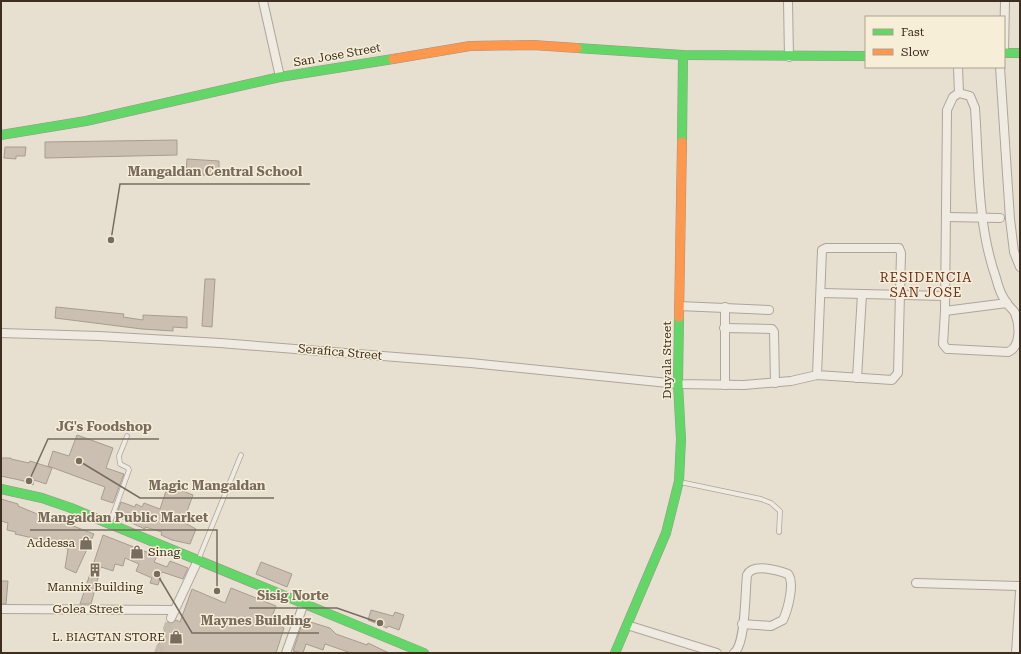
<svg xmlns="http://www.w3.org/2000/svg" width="1021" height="654" font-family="'Roboto Serif',serif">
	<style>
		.building { fill: #cbbfb2; stroke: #a89c90 }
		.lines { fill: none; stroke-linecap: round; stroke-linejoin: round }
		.street-tunnel { stroke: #c5bcae; stroke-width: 8; stroke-dasharray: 8 4; stroke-linecap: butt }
		.lane-casing { stroke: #ada599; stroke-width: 5.5 }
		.street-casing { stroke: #ada599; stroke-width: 10 }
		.fast-casing { stroke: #9c958a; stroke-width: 10 }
		.slow-casing { stroke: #9c958a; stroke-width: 10 }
		.lane { stroke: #efebe3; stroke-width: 4 }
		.street { stroke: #efebe3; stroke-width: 8 }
		.fast { stroke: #63d668; stroke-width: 9 }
		.slow { stroke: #ff974d; stroke-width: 9 }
		.labels { text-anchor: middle; stroke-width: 3; stroke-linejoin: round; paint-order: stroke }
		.street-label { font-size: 12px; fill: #3d2e20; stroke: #f7eed8 }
		.poi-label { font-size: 12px; fill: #3d2e20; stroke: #f7eed8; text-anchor: end }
		.neighbourhood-label { font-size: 13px; letter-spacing: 1px; fill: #6b2e1e; stroke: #f7eed8 }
		.leader { fill: none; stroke: #786c5e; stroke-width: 1.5 }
		.callout-dot { fill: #786c5e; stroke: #f7eed8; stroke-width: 1.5 }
		.callout-label { font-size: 13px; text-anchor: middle; font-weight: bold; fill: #786c5e; stroke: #f7eed8; stroke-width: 3; stroke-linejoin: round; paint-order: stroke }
	</style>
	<rect width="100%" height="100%" fill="#e7e0d1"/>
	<g class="building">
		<polygon points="177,140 177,155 45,158 45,142"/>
		<polygon points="5,147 26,147 25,156 16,156 16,159 4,158"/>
		<polygon points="187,159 219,161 219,176 186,174"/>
		<polygon points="205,279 215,279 212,327 202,326"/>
		<polygon points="56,307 124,314 123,317 143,320 143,315 187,317 187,328 173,327 173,331 142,329 55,318"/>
		<polygon points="77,435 113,448 106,468 124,474 113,503 101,499 105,487 48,466 53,451 69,456"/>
		<polygon points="1,458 11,458 11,459 29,463 30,461 52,468 46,484 34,480 33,485 24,482 24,481 1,476"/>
		<polygon points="167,488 177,492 178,489 193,495 183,522 196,529 190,544 172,540 161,535 162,532 145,527 145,529 116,516 121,502 135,507 136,504 142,507 144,503 160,509"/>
		<polygon points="1,499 18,504 18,506 42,516 42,514 94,534 76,573 65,568 68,549 42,540 15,534 16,532 7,530 8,523 1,521"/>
		<polygon points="103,535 157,556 154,562 167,567 170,561 188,568 183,579 162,572 158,585 150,583 152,578 136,571 139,564 125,558 123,566 115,564 113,571 101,567 91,604 80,604"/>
		<polygon points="261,562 292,574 287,587 256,574"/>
		<polygon points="1,581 8,581 6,604 1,604"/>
		<polygon points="231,588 276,606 270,622 284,628 276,653 155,653 168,622 172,623 176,620 180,622 192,589 225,603"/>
		<polygon points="371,610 393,616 395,612 404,615 399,630 388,626 387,628 368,620"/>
		<polygon points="307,621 330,628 336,634 367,645 368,643 389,653 351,653 325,644 323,650 306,644 303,653 293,651 302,624"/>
	</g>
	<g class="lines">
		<polyline class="street-tunnel" points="158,653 171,618"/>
		<g class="lane-casing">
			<g id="lane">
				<polyline points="680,482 761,499 771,503 780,511 779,532"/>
				<polyline points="111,520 129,470 128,468 120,464 119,456 127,436"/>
				<polyline points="199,558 241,455"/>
			</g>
		</g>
		<g class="street-casing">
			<g id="street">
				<polyline points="263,1 280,77"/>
				<polyline points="788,1 789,57"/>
				<polyline points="1004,53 1005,1"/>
				<polyline points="958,67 959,93"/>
				<polyline points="1000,67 1010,219 1014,252 1020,267"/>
				<path d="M 959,93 L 970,96 L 975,108 C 979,165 977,224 996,278 C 998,286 1002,297 1007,303 C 1009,307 1013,309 1015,313 C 1020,325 1021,347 1008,352 L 950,349 L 947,349 L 943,344 L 945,311 L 947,110 L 953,97 Z"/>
				<polyline points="947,217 1000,218"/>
				<polyline points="822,293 945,296"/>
				<polyline points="679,306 769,310"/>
				<polyline points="725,307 725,385"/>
				<polyline points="945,311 1007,303"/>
				<polyline points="724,328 772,329 774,332 775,383"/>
				<polyline points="1,333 99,336 220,343 471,363 678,384 744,385 791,381 817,375 892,380 898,373 901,253 899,248 826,248 822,250 817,375"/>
				<polyline points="857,378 862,294"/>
				<polyline points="916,583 1020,586"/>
				<polyline points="1,609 175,610"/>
				<polyline points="171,618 198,560"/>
				<polyline points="627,625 717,653"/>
				<polyline points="286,653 304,603"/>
				<path d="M 734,653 C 746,644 745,591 747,575 C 753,563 777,570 788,574 C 795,583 788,609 783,620 L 771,626 L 742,624"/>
				<polyline points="1016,653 1020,592"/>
			</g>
		</g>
		<g class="fast-casing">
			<g id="fast">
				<polyline points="577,48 683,55 866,56"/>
				<polyline points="1004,53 1020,53"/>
				<polyline points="1,135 86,121 280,77 393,59"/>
				<polyline points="682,142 683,55"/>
				<polyline points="1,489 42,498 71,508 424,653"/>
				<polyline points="615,653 666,533 679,481 681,439 678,384 679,317"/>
			</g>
		</g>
		<g class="slow-casing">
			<g id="slow">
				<polyline points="393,59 470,46 533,45 577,48"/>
				<polyline points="679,317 682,142"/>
			</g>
		</g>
		<use href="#lane" class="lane"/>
		<use href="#street" class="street"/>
		<use href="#fast" class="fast"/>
		<use href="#slow" class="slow"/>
	</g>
	<defs>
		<g id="shop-bare" transform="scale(1.08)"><path d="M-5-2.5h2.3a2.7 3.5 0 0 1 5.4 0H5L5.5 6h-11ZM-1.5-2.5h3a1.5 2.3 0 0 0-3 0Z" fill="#786c5e" stroke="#f7eed8" stroke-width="2.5" paint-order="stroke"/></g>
		<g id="building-bare" transform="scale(1.08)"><path d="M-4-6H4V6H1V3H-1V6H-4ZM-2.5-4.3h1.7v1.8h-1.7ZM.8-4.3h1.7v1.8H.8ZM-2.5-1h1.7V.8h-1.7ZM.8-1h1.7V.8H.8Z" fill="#786c5e" stroke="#f7eed8" stroke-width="2.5" paint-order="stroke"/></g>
	</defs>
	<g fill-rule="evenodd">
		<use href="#shop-bare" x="86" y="543"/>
		<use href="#shop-bare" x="137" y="552"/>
		<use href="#building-bare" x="95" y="570"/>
		<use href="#shop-bare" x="176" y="637"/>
	</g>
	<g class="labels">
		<g class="street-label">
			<text transform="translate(337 55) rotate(-10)" y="4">San Jose Street</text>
			<text transform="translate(340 352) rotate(5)" y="4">Serafica Street</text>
			<text transform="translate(667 360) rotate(-90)" y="4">Duyala Street</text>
			<text x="88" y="613">Golea Street</text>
		</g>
		<g class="poi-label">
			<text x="75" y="547">Addessa</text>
			<text x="148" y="556" text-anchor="start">Sinag</text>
			<text x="95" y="591" text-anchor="middle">Mannix Building</text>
			<text x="165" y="641">L. BIAGTAN STORE</text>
		</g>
		<g class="neighbourhood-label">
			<text x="926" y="282">RESIDENCIA<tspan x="926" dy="15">SAN JOSE</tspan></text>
		</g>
	</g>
	<path class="leader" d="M111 240L120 184H310M29 481L48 439H159M79 461L140 498H274M217 591L217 530H30M380 623L337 608H249M157 574L192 633H319"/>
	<g class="callout-dot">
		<circle cx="111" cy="240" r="4"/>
		<circle cx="29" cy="481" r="4"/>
		<circle cx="79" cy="461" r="4"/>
		<circle cx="217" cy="591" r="4"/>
		<circle cx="380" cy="623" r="4"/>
		<circle cx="157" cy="574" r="4"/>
	</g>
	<g class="callout-label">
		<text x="215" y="176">Mangaldan Central School</text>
		<text x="104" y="431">JG's Foodshop</text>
		<text x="207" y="490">Magic Mangaldan</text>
		<text x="123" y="522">Mangaldan Public Market</text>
		<text x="293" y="600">Sisig Norte</text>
		<text x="256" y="625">Maynes Building</text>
	</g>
	<rect width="1021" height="654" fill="none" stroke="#3d2e20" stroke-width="4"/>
	<rect x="865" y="16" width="140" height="52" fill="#f7eed8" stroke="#ada18e"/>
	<rect x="873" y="29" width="20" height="6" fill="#63d668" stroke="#ada18e"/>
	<text x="901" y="36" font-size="12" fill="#3d2e20">Fast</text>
	<rect x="873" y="49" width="20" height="6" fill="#ff974d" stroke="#ada18e"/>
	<text x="901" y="56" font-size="12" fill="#3d2e20">Slow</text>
</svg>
